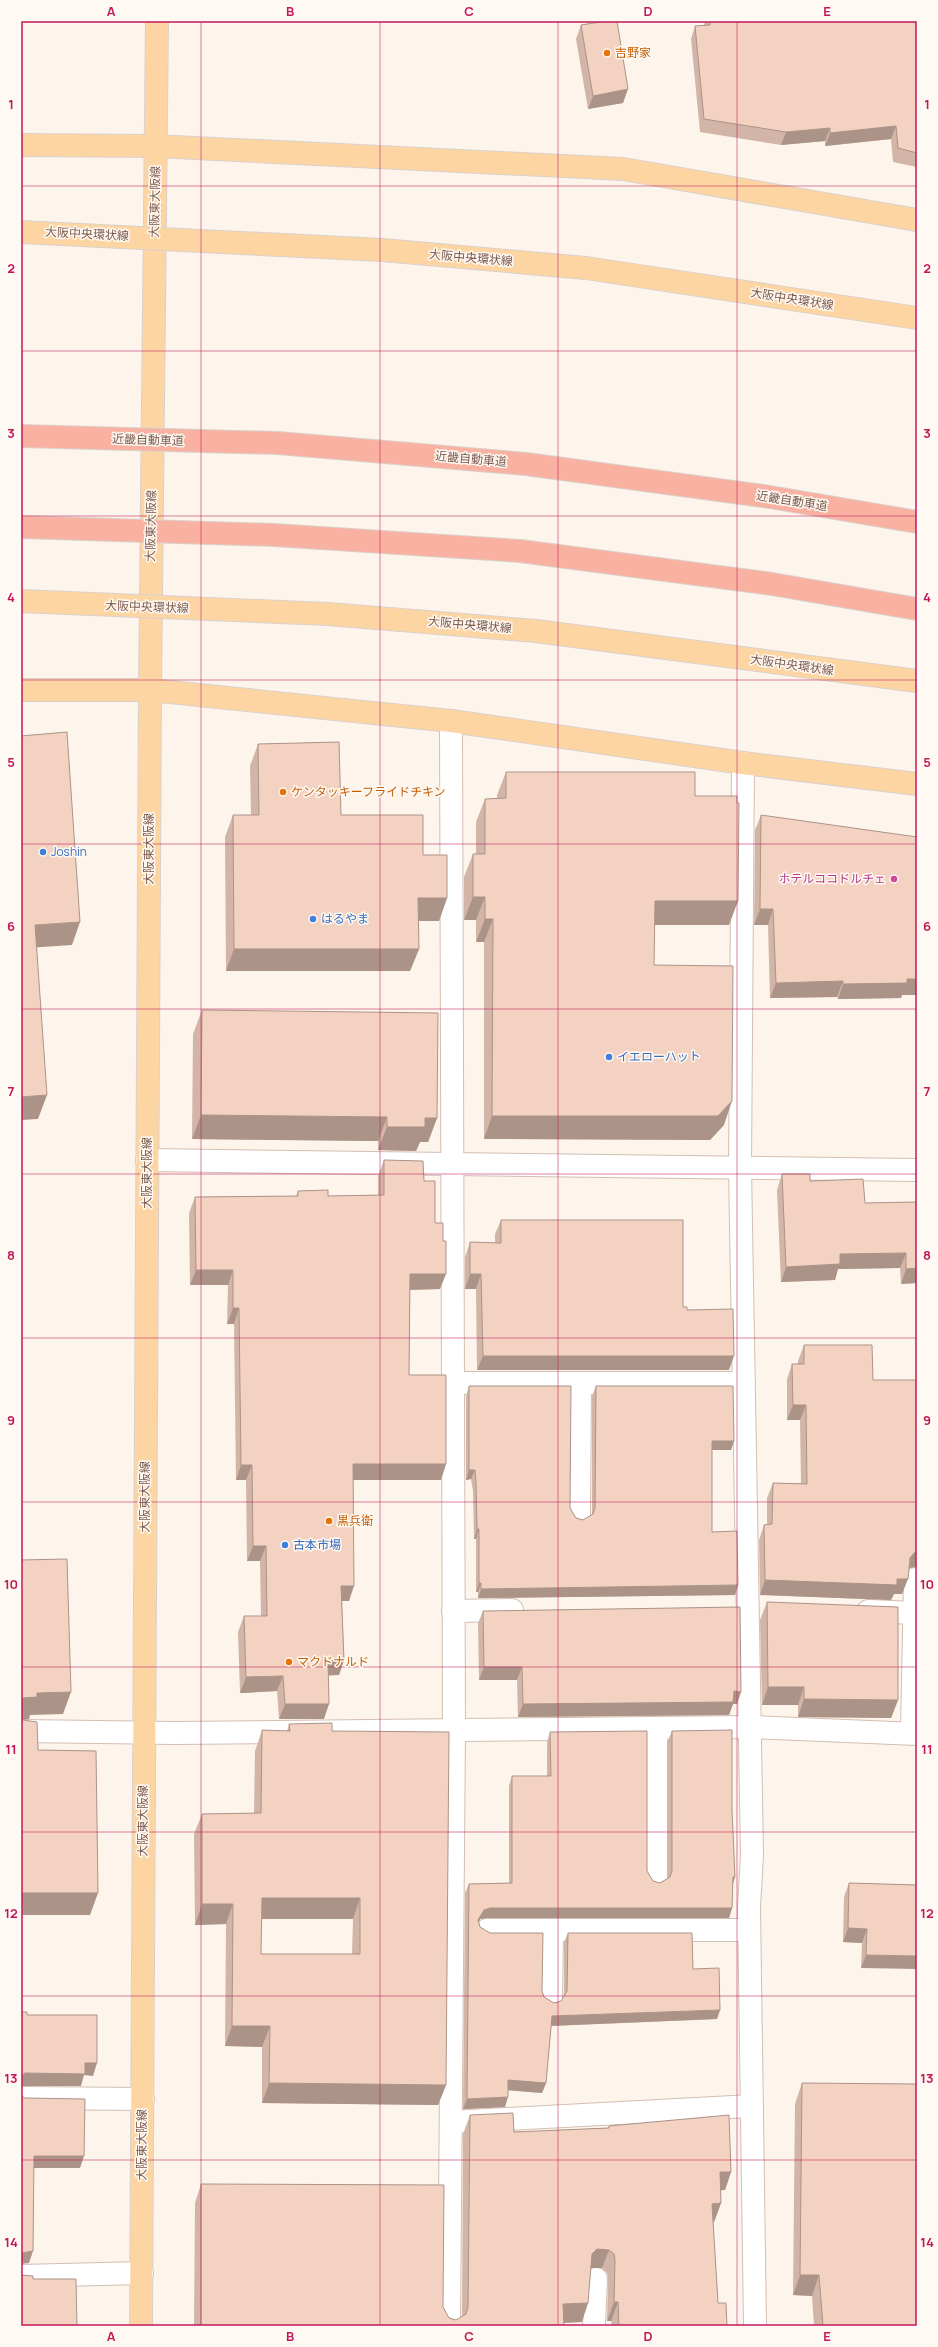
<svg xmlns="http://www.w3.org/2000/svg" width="938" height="2347" font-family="Manrope,'Noto Sans JP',sans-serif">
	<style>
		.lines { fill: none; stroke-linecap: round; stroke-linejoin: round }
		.minor-casing { stroke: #d4beb2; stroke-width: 24 }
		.major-casing { stroke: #dad1cd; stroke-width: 24 }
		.minor { stroke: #fff; stroke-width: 22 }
		.major { stroke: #fdd5a3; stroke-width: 22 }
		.major-bridge-casing { stroke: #dad1cd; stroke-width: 24; stroke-linecap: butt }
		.highway-bridge-casing { stroke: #dad1cd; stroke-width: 24; stroke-linecap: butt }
		.major-bridge { stroke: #fdd5a3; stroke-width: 22 }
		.highway-bridge { stroke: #f9b2a1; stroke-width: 22 }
		.wall { fill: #d2b5a7; fill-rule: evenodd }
		.shaded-wall { fill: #ab9388 }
		.building { fill: #f4d2c2; stroke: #ab9388; fill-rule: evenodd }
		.grid { fill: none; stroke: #c2185b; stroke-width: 1; stroke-opacity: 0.55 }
		.food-dot { fill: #e8710a; stroke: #fff9f3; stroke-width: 1.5 }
		.shop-dot { fill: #3f7fe0; stroke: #fff9f3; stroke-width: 1.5 }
		.hotel-dot { fill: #d1479c; stroke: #fff9f3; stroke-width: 1.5 }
		.labels { text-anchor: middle; stroke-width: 3; stroke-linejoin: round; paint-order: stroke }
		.food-label { font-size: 12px; fill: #c56008; stroke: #fff9f3; text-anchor: start }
		.street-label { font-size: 12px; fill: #7b594c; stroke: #fff9f3 }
		.shop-label { font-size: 12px; fill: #366cbe; stroke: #fff9f3; text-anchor: start }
		.hotel-label { font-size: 12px; fill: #b23c85; stroke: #fff9f3; text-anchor: end }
		.neatline { fill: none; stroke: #c2185b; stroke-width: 1.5 }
		.grid-label { font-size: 13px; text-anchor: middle; font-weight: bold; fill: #c2185b }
	</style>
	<rect width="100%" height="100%" fill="#fdf5eb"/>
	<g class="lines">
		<g class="minor-casing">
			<g id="minor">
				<polyline points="743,763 740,1168 752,1855 749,1907 755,2326"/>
				<polyline points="147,1160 917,1170"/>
				<polyline points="453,1383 744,1383"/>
				<polyline points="579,1517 580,1383"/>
				<polyline points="453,1611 512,1610"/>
				<polyline points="868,1611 914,1613"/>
				<polyline points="656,1728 656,1880"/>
				<polyline points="21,1731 174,1733 749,1727 917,1734"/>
				<polyline points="912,1733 915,1579"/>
				<polyline points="487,1930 749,1930"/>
				<polyline points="551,2000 552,1930"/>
				<polyline points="21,2098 143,2099"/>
				<polyline points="451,2122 752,2106"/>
				<polyline points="21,2276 142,2273"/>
				<polyline points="449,2326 454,1730 451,721"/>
				<polyline points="594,2326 596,2279"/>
			</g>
		</g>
		<g class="major-casing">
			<g id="major">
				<polyline points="21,145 155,146 623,169 917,220"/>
				<polyline points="586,268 917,318"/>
				<polyline points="536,631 917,681"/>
				<polyline points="21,690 150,690 451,721 743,763 917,784"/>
				<polyline points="141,2326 150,690 157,21"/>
			</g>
		</g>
		<use href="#minor" class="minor"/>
		<use href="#major" class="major"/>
		<g class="major-bridge-casing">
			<g id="major-bridge">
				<polyline points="21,232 382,250 586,268"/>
				<polyline points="21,601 328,614 536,631"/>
			</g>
		</g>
		<g class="highway-bridge-casing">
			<g id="highway-bridge">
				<polyline points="21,436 278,443 526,464 770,497 917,522"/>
				<polyline points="21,527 274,535 520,551 772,584 917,609"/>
			</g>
		</g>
		<use href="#major-bridge" class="major-bridge"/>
		<use href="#highway-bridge" class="highway-bridge"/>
	</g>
	<g class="wall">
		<polygon points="705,21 917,21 917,167 893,162 891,139 825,146 825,141 781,145 700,132 691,39 695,26 704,25"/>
		<polygon points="581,25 623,103 588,109 576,39"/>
		<polygon points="258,744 341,815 423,855 447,898 439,921 419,921 419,949 410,971 226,971 225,837 233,815 251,815 250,766"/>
		<polygon points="506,772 695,796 729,925 654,925 654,965 724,1125 710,1140 484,1139 484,942 476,942 476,920 464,920 464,877 473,854 476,854 476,822 485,799 497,799 497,795"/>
		<polygon points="761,815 902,995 901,998 838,999 837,997 770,998 768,925 754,925 755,830"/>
		<polygon points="202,1010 437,1118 428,1142 420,1142 416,1151 378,1150 378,1141 192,1139 193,1034"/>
		<polygon points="384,1160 424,1181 435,1223 440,1289 410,1290 409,1375 441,1480 353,1480 349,1601 342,1601 344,1660 339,1675 328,1675 324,1719 279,1719 277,1691 240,1693 238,1632 244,1616 261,1616 260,1561 247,1561 246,1480 236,1480 234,1324 227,1324 228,1285 190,1285 189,1213 195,1197 296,1196 298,1191 328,1196 378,1195 378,1176"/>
		<polygon points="782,1174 810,1181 865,1203 917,1202 917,1283 901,1284 900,1268 838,1269 835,1280 781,1282 777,1190"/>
		<polygon points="501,1220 683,1307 687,1310 729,1370 477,1370 476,1289 465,1289 465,1257 470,1242 495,1243 495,1234"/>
		<polygon points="804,1345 873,1380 917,1380 917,1567 915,1567 909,1568 902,1594 894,1594 891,1600 760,1595 759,1540 764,1525 767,1524 767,1498 773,1483 801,1483 800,1420 787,1420 787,1379 792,1364 798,1364 798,1361"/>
		<polygon points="469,1386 570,1508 576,1518 583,1520 592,1515 592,1396 596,1386 734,1441 731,1450 712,1450 712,1532 738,1585 735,1595 478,1598 478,1592 476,1592 476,1539 474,1539 473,1491 471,1479 466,1480 466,1396"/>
		<polygon points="767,1602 898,1700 891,1718 798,1717 798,1705 762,1705 760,1620"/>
		<polygon points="483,1611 741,1692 737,1704 733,1704 729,1715 518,1717 517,1680 479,1680 478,1623"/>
		<path d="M 289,1724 L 332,1731 L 446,2085 L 438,2105 L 262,2103 L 262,2047 L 225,2046 L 226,1924 L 195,1925 L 194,1834 L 202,1814 L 254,1813 L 255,1751 L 262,1730 L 287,1731 ZM 261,1919 L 353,1919 L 352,1954 L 261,1954 Z"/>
		<polygon points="672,1731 732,1810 735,1877 733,1884 732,1908 729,1918 487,1918 480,1919 479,1923 480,1927 542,1991 544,1997 554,2003 561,2001 564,1997 564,1942 568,1933 693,1969 720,2010 717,2019 551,2026 546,2083 542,2093 508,2090 505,2107 463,2109 465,1893 469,1884 509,1883 509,1786 512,1776 547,1776 547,1742 550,1732 647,1871 653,1881 660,1883 668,1878 668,1740"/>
		<polygon points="849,1883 917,1885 861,1968 862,1943 843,1942 844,1897"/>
		<polygon points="802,2083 917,2326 814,2326 812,2296 793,2295 795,2104"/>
		<polygon points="470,2115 514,2132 608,2128 609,2126 731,2172 725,2190 720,2190 721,2203 714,2222 713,2222 718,2303 727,2326 612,2326 611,2321 607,2321 608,2279 607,2273 602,2268 591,2268 582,2322 564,2323 564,2326 194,2326 195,2203 201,2184 443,2307 449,2318 456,2320 462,2317 463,2134"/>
	</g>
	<g class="shaded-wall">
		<polygon points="628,89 623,103 588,109 593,96"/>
		<polygon points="896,126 891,139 825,146 830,133"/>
		<polygon points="830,128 825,141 781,145 786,132"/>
		<polygon points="473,897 485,897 476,920 464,920"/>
		<polygon points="418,898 447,898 439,921 410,921"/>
		<polygon points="655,901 738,901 729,925 646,925"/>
		<polygon points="760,909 773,909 768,925 754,925"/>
		<polygon points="485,919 493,919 484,942 476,942"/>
		<polygon points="80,922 72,945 27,948 35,925"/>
		<polygon points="234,949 419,949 410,971 226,971"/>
		<polygon points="907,979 917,979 917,995 902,995 901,998 838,999 843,984"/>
		<polygon points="843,981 837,997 770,998 776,983"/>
		<polygon points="47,1095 38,1119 21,1120 21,1097"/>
		<polygon points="732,1101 724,1125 710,1140 484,1139 492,1116"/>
		<polygon points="201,1115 387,1117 378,1141 192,1139"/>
		<polygon points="425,1118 437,1118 428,1142 420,1142 416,1151 378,1150 387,1127"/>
		<polygon points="906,1253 900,1268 838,1269 835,1280 781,1282 786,1267 840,1254"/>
		<polygon points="917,1268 917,1283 901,1284 906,1269"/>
		<polygon points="196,1270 233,1270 228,1285 190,1285"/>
		<polygon points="410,1274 446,1274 440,1289 405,1290"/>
		<polygon points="470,1274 481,1274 476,1289 465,1289"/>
		<polygon points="233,1308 239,1308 234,1324 227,1324"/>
		<polygon points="483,1356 734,1356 729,1370 477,1370"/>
		<polygon points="793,1405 806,1405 800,1420 787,1420"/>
		<polygon points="712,1441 734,1441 731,1450 709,1450"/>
		<polygon points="353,1464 446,1464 441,1480 347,1480"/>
		<polygon points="241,1465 252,1465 246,1480 236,1480"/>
		<polygon points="469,1470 475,1470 471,1479 466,1480"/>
		<polygon points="477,1529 479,1529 476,1539 474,1539"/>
		<polygon points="253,1546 266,1546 260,1561 247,1561"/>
		<polygon points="917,1552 917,1561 915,1567 909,1568 910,1558 914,1553"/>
		<polygon points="908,1579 902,1594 894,1594 891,1600 760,1595 765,1580"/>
		<polygon points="479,1583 481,1583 478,1592 476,1592"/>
		<polygon points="738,1585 735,1595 478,1598 481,1589"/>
		<polygon points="341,1586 354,1586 349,1601 336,1601"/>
		<polygon points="328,1660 344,1660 339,1675 322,1676"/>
		<polygon points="484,1667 522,1667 517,1680 479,1680"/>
		<polygon points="283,1676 277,1691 240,1693 246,1677"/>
		<polygon points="768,1687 804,1687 798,1705 762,1705"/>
		<polygon points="734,1691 741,1692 737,1704 733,1704 729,1715 518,1717 523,1704"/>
		<polygon points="71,1692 63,1714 30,1715 29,1719 21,1720 21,1701 23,1698 37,1693"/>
		<polygon points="804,1699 898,1700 891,1718 798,1717"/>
		<polygon points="285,1704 329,1704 324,1719 279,1719"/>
		<polygon points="733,1877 735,1877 732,1886"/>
		<polygon points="21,1893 98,1893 90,1915 21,1915"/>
		<polygon points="262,1898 360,1898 353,1919 254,1919"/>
		<polygon points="202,1904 233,1904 226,1924 195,1925"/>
		<polygon points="490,1908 732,1908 729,1918 487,1918 480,1919 475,1930 478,1920 484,1910"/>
		<polygon points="848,1928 867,1929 862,1943 843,1942"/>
		<polygon points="866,1955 917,1956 917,1969 861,1968"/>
		<polygon points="720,2010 717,2019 548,2026 552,2016"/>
		<polygon points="232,2026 270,2026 262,2047 225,2046"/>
		<polygon points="85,2063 97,2063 93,2076 84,2075 81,2086 21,2086 21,2076 25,2073"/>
		<polygon points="508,2080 546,2083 542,2093 504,2090"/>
		<polygon points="269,2083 446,2085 438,2105 262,2103"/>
		<polygon points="508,2097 505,2107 463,2109 467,2099"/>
		<polygon points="34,2156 84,2156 80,2168 30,2168"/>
		<polygon points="720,2172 731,2172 725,2190 713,2191"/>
		<polygon points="721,2203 714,2222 705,2222 712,2204"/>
		<polygon points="597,2249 609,2250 602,2268 591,2268 592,2254"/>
		<polygon points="33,2251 29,2263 21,2264 21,2253"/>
		<polygon points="800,2275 819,2275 812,2296 793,2295"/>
		<polygon points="614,2302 618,2302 611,2321 607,2321"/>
		<polygon points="588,2303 582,2322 556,2323 563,2304"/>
	</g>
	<g class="building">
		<polygon points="606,21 617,21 628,89 593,96 581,25"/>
		<polygon points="710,21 917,21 917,153 898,148 896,126 830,133 830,128 786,132 704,119 695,26 710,25"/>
		<polygon points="67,732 80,922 35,925 47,1095 21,1097 21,736"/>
		<polygon points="339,742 341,815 423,815 423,855 447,855 447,898 418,898 419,949 234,949 233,815 259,815 258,744"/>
		<polygon points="506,772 695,772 695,796 737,796 737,803 739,803 738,901 655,901 654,965 733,966 732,1101 718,1116 492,1116 493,919 485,919 485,897 473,897 473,854 485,854 485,799 506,798"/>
		<polygon points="761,815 917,837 917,979 907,979 907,983 843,984 843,981 776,983 773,909 760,909"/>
		<polygon points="202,1010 438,1013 437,1118 425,1118 425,1127 387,1127 387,1117 201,1115"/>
		<polygon points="384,1160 423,1161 424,1181 435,1181 435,1223 443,1223 443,1241 446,1241 446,1274 410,1274 409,1375 446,1375 446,1464 353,1464 354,1586 341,1586 344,1660 328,1660 329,1704 285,1704 283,1676 246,1677 244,1616 267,1616 266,1546 253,1546 252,1465 241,1465 239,1308 233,1308 233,1270 196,1270 195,1197 298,1196 298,1191 328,1190 328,1196 384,1195"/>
		<polygon points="782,1174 810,1174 810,1181 863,1179 865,1203 917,1202 917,1268 906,1269 906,1253 840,1254 840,1264 786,1267"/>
		<polygon points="501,1220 683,1220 683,1307 687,1307 687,1310 733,1309 734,1356 483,1356 481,1274 470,1274 470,1242 501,1243"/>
		<polygon points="804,1345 872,1345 873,1380 917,1380 917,1552 914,1553 910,1558 908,1579 897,1579 897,1585 765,1580 764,1525 772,1524 773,1483 807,1484 806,1405 793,1405 792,1364 804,1364"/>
		<polygon points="469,1386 571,1386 570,1508 576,1518 583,1520 593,1514 595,1508 596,1386 733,1386 734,1441 712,1441 712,1532 737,1531 738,1585 481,1589 481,1583 479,1583 479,1529 477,1529 476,1482 475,1470 469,1470"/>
		<polygon points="67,1559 71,1692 37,1693 37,1697 23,1698 21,1701 21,1560"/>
		<polygon points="767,1602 898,1607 898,1700 804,1699 804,1687 768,1687"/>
		<polygon points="740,1607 741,1692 734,1691 733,1702 523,1704 522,1667 484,1667 483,1611"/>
		<polygon points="21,1718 23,1720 37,1722 38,1750 96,1751 98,1893 21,1893"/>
		<path d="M 332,1723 L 332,1731 L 449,1732 L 446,2085 L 269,2083 L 270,2026 L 232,2026 L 233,1904 L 202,1904 L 202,1814 L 261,1813 L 262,1730 L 290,1731 L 289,1724 ZM 262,1898 L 360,1898 L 360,1954 L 261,1954 Z"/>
		<polygon points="732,1730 732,1810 735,1877 733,1877 732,1908 490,1908 484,1910 478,1920 480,1927 490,1933 543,1933 542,1991 544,1997 554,2003 561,2001 567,1991 568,1933 692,1933 693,1969 719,1968 720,2010 552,2016 546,2083 508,2080 508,2097 467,2099 469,1884 512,1883 512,1776 551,1776 550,1732 647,1731 647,1871 653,1881 660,1883 670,1877 672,1871 672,1731"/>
		<polygon points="849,1883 917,1885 917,1956 866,1955 867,1929 848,1928"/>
		<polygon points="21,2012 27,2012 27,2015 97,2015 97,2063 85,2063 85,2074 25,2073 21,2076"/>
		<polygon points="802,2083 917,2084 917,2326 823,2326 819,2275 800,2275"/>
		<polygon points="21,2096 25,2098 85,2099 84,2156 34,2156 33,2251 21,2253"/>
		<polygon points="513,2113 514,2132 609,2128 609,2126 729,2115 731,2172 720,2172 721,2203 712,2204 718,2303 726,2303 727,2326 619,2326 618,2302 614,2302 615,2260 614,2254 609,2250 597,2249 592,2254 588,2303 563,2304 564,2326 201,2326 201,2184 444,2185 443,2307 449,2318 456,2320 466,2314 468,2307 470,2115"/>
		<polygon points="21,2275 33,2276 33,2279 76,2279 77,2326 21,2326"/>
	</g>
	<path class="grid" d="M 201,21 L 201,2326M 380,21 L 380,2326M 558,21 L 558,2326M 737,21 L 737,2326M 21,186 L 917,186M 21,351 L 917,351M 21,516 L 917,516M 21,680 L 917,680M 21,844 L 917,844M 21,1009 L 917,1009M 21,1174 L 917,1174M 21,1338 L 917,1338M 21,1502 L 917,1502M 21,1667 L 917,1667M 21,1832 L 917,1832M 21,1996 L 917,1996M 21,2160 L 917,2160"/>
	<g class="food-dot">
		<circle cx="607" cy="53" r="4"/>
		<circle cx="283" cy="792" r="4"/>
		<circle cx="329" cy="1521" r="4"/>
		<circle cx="289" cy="1662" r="4"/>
	</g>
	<g class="shop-dot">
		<circle cx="43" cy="852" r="4"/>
		<circle cx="313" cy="919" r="4"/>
		<circle cx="609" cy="1057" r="4"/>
		<circle cx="285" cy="1545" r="4"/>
	</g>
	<circle class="hotel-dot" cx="894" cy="879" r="4"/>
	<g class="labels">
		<g class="food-label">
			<text x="615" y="57">吉野家</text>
			<text x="291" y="796">ケンタッキーフライドチキン</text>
			<text x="337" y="1525">黒兵衛</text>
			<text x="297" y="1666">マクドナルド</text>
		</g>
		<g class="street-label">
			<text transform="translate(155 202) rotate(-89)" y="4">大阪東大阪線</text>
			<text transform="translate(87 234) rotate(3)" y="4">大阪中央環状線</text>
			<text transform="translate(471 258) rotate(5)" y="4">大阪中央環状線</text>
			<text transform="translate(792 299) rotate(9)" y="4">大阪中央環状線</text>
			<text transform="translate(148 440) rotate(2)" y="4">近畿自動車道</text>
			<text transform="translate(471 459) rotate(5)" y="4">近畿自動車道</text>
			<text transform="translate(792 501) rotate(9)" y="4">近畿自動車道</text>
			<text transform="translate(151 526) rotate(-89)" y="4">大阪東大阪線</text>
			<text transform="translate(147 607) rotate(2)" y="4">大阪中央環状線</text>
			<text transform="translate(470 625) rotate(5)" y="4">大阪中央環状線</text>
			<text transform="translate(792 665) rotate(8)" y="4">大阪中央環状線</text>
			<text transform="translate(149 849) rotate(-90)" y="4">大阪東大阪線</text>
			<text transform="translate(147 1173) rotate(-90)" y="4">大阪東大阪線</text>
			<text transform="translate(145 1497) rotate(-90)" y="4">大阪東大阪線</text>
			<text transform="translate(143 1821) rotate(-90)" y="4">大阪東大阪線</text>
			<text transform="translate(142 2145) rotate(-90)" y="4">大阪東大阪線</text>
		</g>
		<g class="shop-label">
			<text x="51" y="856">Joshin</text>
			<text x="321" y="923">はるやま</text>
			<text x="617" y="1061">イエローハット</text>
			<text x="293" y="1549">古本市場</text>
		</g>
		<g class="hotel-label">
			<text x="886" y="883">ホテルココドルチェ</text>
		</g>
	</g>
	<rect width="938" height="2347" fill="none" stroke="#fff9f3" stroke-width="44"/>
	<rect x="22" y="22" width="894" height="2303" class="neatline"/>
	<g class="grid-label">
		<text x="111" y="16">A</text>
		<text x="290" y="16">B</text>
		<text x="469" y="16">C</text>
		<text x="648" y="16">D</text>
		<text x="827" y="16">E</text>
		<text x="11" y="109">1</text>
		<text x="927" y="109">1</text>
		<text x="11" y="273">2</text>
		<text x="927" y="273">2</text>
		<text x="11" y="438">3</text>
		<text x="927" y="438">3</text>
		<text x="11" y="602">4</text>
		<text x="927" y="602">4</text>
		<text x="11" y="767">5</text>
		<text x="927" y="767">5</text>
		<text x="11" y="931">6</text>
		<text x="927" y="931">6</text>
		<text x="11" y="1096">7</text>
		<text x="927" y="1096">7</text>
		<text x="11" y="1260">8</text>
		<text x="927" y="1260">8</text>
		<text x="11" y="1425">9</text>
		<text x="927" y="1425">9</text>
		<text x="11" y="1589">10</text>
		<text x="927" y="1589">10</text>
		<text x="11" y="1754">11</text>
		<text x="927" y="1754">11</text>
		<text x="11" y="1918">12</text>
		<text x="927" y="1918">12</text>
		<text x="11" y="2083">13</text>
		<text x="927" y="2083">13</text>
		<text x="11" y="2247">14</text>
		<text x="927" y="2247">14</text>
		<text x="111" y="2341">A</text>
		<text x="290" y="2341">B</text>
		<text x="469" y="2341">C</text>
		<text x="648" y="2341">D</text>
		<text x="827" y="2341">E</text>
	</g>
</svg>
